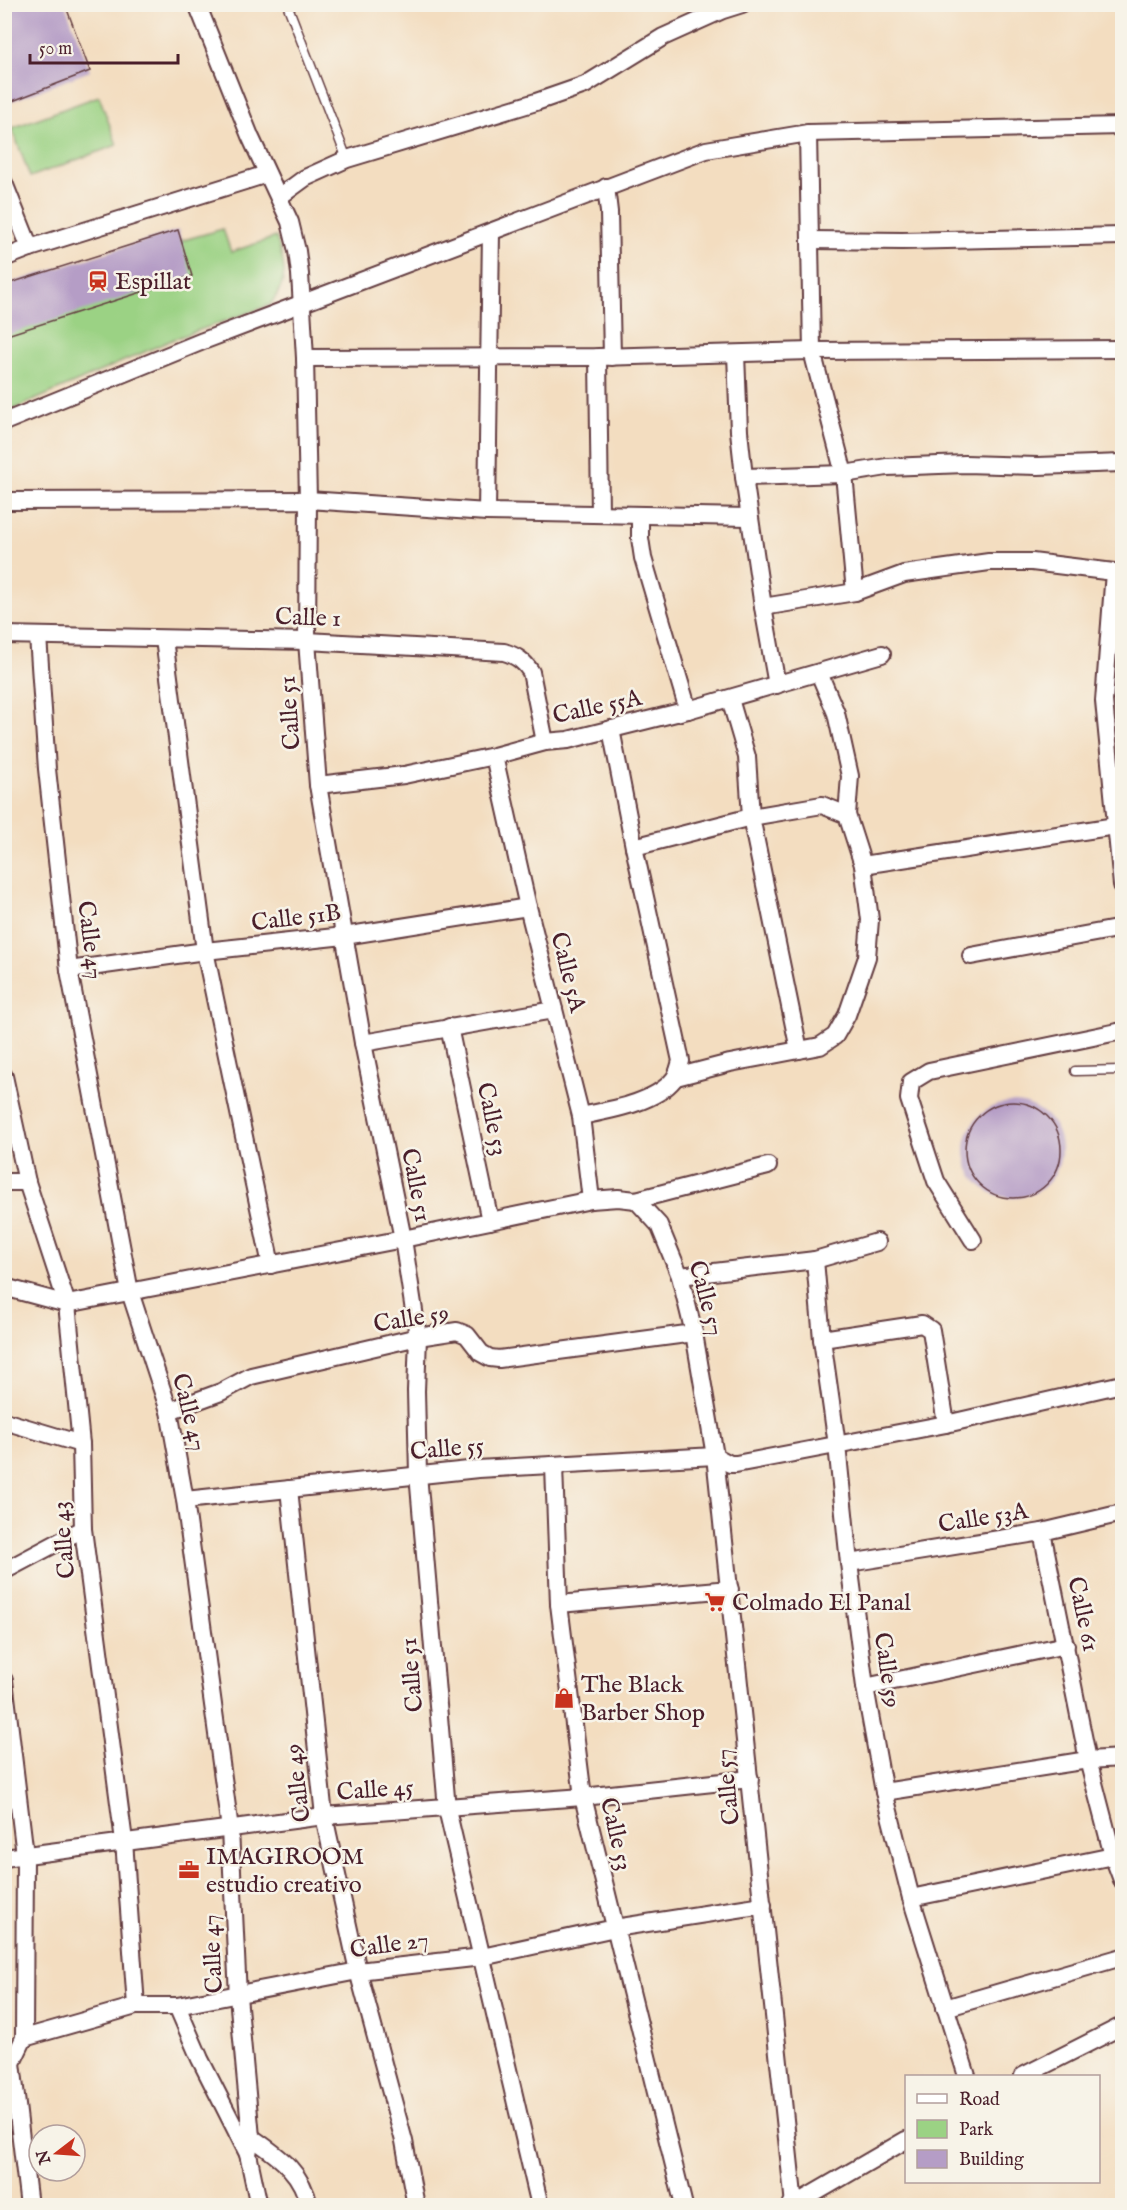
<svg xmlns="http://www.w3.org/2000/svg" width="1127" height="2210" font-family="'IM FELL English',serif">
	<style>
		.green { fill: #9bd284; stroke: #727858; stroke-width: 1.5 }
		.building { fill: #b59dc6 }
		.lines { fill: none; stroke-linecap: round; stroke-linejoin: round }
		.service-casing { stroke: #633c41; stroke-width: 11 }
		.minor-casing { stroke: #633c41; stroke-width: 20 }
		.tertiary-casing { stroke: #633c41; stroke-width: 24 }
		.service { stroke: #fff; stroke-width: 8 }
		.minor { stroke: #fff; stroke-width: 16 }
		.tertiary { stroke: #fff; stroke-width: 21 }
		.labels { text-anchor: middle; stroke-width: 5; stroke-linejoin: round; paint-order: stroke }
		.poi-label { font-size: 24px; fill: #4a1f2b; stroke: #f7f3e8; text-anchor: start }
		.street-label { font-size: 24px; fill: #4a1f2b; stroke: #f7f3e8 }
	</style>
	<rect width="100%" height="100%" fill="#f7f3e8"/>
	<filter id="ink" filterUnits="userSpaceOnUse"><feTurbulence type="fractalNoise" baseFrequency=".0167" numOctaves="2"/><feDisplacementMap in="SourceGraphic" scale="12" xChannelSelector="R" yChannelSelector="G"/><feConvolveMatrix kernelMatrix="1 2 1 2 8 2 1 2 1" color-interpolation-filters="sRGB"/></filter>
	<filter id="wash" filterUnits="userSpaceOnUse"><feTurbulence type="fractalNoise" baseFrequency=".008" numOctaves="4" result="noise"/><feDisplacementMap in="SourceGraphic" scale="24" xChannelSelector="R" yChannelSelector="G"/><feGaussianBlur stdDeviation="1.35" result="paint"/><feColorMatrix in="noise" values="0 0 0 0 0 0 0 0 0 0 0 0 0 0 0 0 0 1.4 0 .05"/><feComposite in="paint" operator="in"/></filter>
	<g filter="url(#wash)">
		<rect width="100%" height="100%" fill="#f3ddc0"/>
		<g class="green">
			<polygon points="99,96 117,145 30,177 12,128"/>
			<path d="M 223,229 L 231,252 L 276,237 C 285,266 290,279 270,305 L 174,339 L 5,413 L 5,290 Z"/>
		</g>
		<g id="blocks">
			<g class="building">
				<polygon points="4,4 65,4 90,71 10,102 4,89"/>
				<polygon points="178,230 192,276 4,336 4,285"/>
				<circle cx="1013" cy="1150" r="48"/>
			</g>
		</g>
	</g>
	<g filter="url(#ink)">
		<use href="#blocks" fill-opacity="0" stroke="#633c41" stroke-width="1.5"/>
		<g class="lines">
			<g class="service-casing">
				<g id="service">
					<polyline points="287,4 347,159"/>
					<polyline points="1075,1071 1122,1070"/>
				</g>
			</g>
			<g class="minor-casing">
				<g id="minor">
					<polyline points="197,4 250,136 290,222 297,251 300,274 305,358 308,500 307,641 318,785 363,1043 403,1239 418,1337 416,1391 418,1474 447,1809 540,2206"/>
					<polyline points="808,133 812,351 844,474 855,592"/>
					<polyline points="4,183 30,248"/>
					<polyline points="606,187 609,212 612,357"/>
					<polyline points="279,197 305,178 347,159 536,102 585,85 663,37 723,10 742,4"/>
					<polyline points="811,240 902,241 1122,236"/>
					<polyline points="4,258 30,248 267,174"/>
					<polyline points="736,354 739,431 744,477 763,607 855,592 904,574 989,562 1032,562 1122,573"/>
					<polyline points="598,357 600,514"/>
					<polyline points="305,358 598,357 812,351 1122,349"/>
					<polyline points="4,422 203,341 706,150 808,133 1122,126"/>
					<polyline points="744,477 844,474 887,467 965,464 1038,466 1122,463"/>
					<polyline points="4,501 308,500 487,512 749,517"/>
					<polyline points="487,512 491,232"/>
					<polyline points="640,516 640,538 643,558 688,710"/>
					<polyline points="1114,572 1104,701 1122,885"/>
					<polyline points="763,607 777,685"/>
					<path d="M 4,635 L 307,641 L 504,652 C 517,656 524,661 531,672 L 545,742"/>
					<polyline points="38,636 47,769 69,970 130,1292 169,1411 185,1500 230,1829 238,1996 251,2137 248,2154 259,2206"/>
					<polyline points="164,639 205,951 271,1265"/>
					<polyline points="819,673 836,713 850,776 847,815"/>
					<polyline points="730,699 747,757 751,817 799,1050"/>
					<polyline points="494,756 528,907 581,1116 591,1200"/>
					<polyline points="318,785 404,775 494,756 545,742 568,740 688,710 882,654"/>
					<polyline points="634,847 751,817 822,805 847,815 863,865 1122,825"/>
					<polyline points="971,956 1122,928"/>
					<polyline points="69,970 205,951 344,936 528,907"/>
					<polyline points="449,1027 490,1221"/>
					<polyline points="363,1043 554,1010"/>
					<polyline points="4,1076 27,1182 67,1304 81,1444 83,1529 124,1841 136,2006"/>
					<polyline points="676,1077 730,1063 820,1046 835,1036 847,1015 867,957 870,920 863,865"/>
					<path d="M 581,1116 C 610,1110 655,1103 674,1079 C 678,1074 679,1067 681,1061 L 634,847 L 611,729"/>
					<polyline points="4,1182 27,1182"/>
					<polyline points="636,1200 659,1225 680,1276 694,1333 715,1456 794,2205 906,2140"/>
					<polyline points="973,1240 936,1181 909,1099 911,1082 929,1071 1122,1031"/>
					<polyline points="815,1260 822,1339 837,1445 849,1563 865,1687 884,1792 911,1898 967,2076"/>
					<polyline points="680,1276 815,1260 877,1242"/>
					<polyline points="4,1287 67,1304 403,1239 591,1200 618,1198 636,1200 768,1166"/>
					<polyline points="822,1339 922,1324 931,1330 946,1424"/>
					<polyline points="169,1411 221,1392 251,1376 418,1337 457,1331 467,1335 481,1353 490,1358 499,1359 694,1333"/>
					<polyline points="4,1421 81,1444"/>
					<polyline points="554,1466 559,1604 583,1797 684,2206"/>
					<polyline points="289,1489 324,1816 358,1971 404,2141 416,2206"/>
					<polyline points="185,1500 478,1469 715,1456 730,1464 736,1464 946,1424 1122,1384"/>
					<polyline points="1042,1532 1088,1760 1113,1856 1122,1880"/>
					<polyline points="849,1563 1042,1532 1122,1513"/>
					<polyline points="4,1571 83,1529"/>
					<polyline points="559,1604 730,1589"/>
					<polyline points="4,1680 25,1855 24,2038 12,2063 29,2206"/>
					<polyline points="865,1687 1066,1645"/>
					<polyline points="884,1792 1088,1760 1122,1758"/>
					<polyline points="4,1858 324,1816 583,1797 750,1779"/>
					<polyline points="911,1898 1113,1856"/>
					<polyline points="177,2006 200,2059 248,2154"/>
					<polyline points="945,2008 1122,1957"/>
					<polyline points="24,2038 136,2006 177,2006 358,1971 482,1957 615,1928 763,1905"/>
					<polyline points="1023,2076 1122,2026"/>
					<path d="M 251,2137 C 278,2156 302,2171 309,2206"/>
				</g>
			</g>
			<g class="tertiary-casing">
				<polyline id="tertiary" points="793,2206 794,2206"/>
			</g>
			<use href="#service" class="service"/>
			<use href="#minor" class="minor"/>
			<use href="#tertiary" class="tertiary"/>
		</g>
	</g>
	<defs>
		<g id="station-bare" transform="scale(1.62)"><path d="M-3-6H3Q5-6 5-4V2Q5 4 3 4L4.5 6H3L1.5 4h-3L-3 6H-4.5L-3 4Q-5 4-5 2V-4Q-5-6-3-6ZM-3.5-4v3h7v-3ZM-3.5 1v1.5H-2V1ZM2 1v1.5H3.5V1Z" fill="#c8321e" stroke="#f7f3e8" stroke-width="2.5" paint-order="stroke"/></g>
		<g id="supermarket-bare" transform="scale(1.62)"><path d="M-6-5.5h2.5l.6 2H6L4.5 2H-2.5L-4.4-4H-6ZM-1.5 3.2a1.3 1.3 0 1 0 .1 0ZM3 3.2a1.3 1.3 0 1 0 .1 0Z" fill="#c8321e" stroke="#f7f3e8" stroke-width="2.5" paint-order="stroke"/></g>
		<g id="shop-bare" transform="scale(1.62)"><path d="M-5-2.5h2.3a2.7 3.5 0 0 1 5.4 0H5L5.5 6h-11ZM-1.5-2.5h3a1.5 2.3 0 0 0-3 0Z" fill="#c8321e" stroke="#f7f3e8" stroke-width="2.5" paint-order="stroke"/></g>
		<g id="office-bare" transform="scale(1.62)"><path d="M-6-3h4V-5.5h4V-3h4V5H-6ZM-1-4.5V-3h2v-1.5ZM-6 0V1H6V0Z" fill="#c8321e" stroke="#f7f3e8" stroke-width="2.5" paint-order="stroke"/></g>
	</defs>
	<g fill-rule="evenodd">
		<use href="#station-bare" x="98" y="281"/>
		<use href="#supermarket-bare" x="715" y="1602"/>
		<use href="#shop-bare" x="564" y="1698"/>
		<use href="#office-bare" x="189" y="1870"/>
	</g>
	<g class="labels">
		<g class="poi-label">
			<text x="115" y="289">Espillat</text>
			<text x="732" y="1610">Colmado El Panal</text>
			<text x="581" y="1692">The Black<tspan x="581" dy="28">Barber Shop</tspan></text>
			<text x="206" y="1864">IMAGIROOM<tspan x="206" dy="28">estudio creativo</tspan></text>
		</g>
		<g class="street-label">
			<text transform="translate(308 617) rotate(2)" y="8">Calle 1</text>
			<text transform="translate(597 706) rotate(-12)" y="8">Calle 55A</text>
			<text transform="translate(289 713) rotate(-94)" y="8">Calle 51</text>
			<text transform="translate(296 917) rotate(-7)" y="8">Calle 51B</text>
			<text transform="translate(91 940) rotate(83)" y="8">Calle 47</text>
			<text transform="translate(569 972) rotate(76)" y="8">Calle 5A</text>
			<text transform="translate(493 1119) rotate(78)" y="8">Calle 53</text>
			<text transform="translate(417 1185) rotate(79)" y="8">Calle 51</text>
			<text transform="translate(707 1298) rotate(75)" y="8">Calle 57</text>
			<text transform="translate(411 1318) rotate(-9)" y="8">Calle 59</text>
			<text transform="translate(190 1412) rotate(76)" y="8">Calle 47</text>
			<text transform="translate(447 1448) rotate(-5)" y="8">Calle 55</text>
			<text transform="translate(983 1517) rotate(-9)" y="8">Calle 53A</text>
			<text transform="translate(63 1540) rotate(-95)" y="8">Calle 43</text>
			<text transform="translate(1084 1614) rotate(78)" y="8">Calle 61</text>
			<text transform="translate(888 1670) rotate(82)" y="8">Calle 59</text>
			<text transform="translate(411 1675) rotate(-95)" y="8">Calle 51</text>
			<text transform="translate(297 1783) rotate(-97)" y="8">Calle 49</text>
			<text transform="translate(727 1787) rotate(-96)" y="8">Calle 57</text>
			<text transform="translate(375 1789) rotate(-4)" y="8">Calle 45</text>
			<text transform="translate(617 1834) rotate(77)" y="8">Calle 53</text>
			<text transform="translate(389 1944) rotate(-8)" y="8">Calle 27</text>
			<text transform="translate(212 1954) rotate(-93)" y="8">Calle 47</text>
		</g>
	</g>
	<rect width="1127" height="2210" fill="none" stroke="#f7f3e8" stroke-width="24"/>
	<rect x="905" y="2075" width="195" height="108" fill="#f7f3e8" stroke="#b29e9c" stroke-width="1.5"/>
	<rect x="917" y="2094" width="30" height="9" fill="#ffffff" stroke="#b29e9c" stroke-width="1.5"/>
	<text x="959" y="2105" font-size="18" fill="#4a1f2b">Road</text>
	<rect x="917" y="2120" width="30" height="18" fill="#9bd284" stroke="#b29e9c" stroke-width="1.5"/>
	<text x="959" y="2135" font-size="18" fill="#4a1f2b">Park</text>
	<rect x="917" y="2150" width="30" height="18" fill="#b59dc6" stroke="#b29e9c" stroke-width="1.5"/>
	<text x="959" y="2165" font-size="18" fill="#4a1f2b">Building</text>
	<g transform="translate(57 2153) rotate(253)"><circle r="28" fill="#f7f3e8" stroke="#b29e9c" stroke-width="1.5"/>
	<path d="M0-4.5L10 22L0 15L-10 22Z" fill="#c8321e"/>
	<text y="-9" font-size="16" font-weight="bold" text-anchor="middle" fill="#4a1f2b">N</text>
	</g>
	<path d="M30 54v9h148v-9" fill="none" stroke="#4a1f2b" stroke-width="3"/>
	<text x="39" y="54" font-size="18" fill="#4a1f2b" stroke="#f7f3e8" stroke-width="4.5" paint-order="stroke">50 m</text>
</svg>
